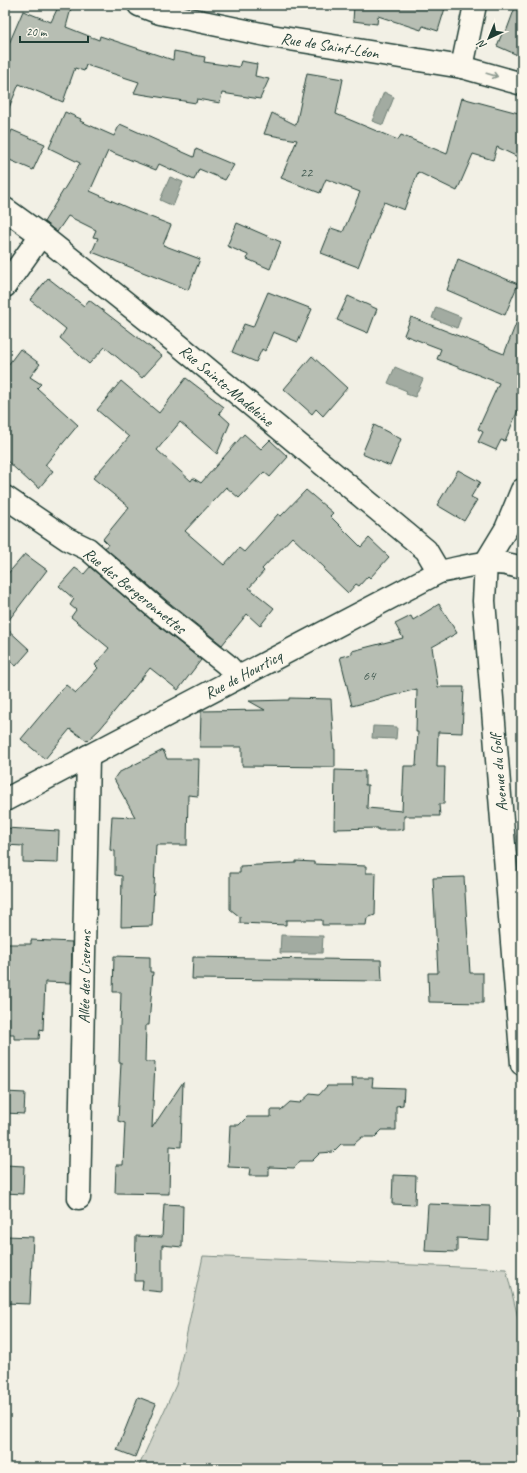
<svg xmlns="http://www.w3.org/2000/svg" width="527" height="1473" font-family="Caveat,sans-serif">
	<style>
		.green { fill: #cfd2c8; stroke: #77887e }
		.water { fill: #a2aba1; stroke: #6e7f75 }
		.building { fill: #b7beb3; stroke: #1f3d34 }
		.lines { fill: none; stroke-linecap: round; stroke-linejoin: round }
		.minor-casing { stroke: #1f3d34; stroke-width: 25 }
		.minor { stroke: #fbf7ec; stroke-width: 22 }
		.oneway { stroke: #8d9a90 }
		.labels { text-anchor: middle; stroke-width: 3; stroke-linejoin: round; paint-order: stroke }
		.number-label { font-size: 14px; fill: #455d54 }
		.street-label { font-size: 16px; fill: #1f3d34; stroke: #fbf7ec }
	</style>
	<rect width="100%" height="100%" fill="#f2f0e5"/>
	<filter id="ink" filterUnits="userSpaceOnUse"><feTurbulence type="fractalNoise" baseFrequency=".025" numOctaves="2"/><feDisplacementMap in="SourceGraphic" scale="8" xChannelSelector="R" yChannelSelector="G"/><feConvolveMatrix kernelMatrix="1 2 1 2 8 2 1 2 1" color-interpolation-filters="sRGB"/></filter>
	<g filter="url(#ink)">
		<polygon class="green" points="203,1256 506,1269 522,1334 522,1468 138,1468 176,1385"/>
		<g class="water">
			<polygon points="384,92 394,97 383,125 372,121"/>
			<polygon points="170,177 183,182 173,206 160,200"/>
			<polygon points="436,307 461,317 457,328 432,318"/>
			<polygon points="395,367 423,379 415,397 406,394 407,391 388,383"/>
			<polygon points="373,726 397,727 396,739 372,738"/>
			<polygon points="281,935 323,936 322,953 280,953"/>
		</g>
		<g class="building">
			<polygon points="59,5 72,5 66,27 99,40 100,36 173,60 174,51 205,57 204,62 239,67 241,61 257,64 255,76 269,79 260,99 222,93 220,103 197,99 196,103 134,93 139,82 86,65 84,71 75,68 63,102 19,84 5,117 5,53 23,11 51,22"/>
			<polygon points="354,5 446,5 438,31 423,26 421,30 378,16 377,24 353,21"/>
			<polygon points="516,5 522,5 522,57 497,46 503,31 506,32"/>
			<polygon points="307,73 343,79 336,114 398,140 401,135 447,154 462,98 522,114 522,159 497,147 493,160 473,154 457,191 418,172 404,210 384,202 358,267 321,253 331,228 343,232 360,192 326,179 320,193 281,178 297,140 264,134 272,113 296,125"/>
			<polygon points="65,112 81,119 80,121 114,136 120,124 194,157 196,149 234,165 225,180 199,169 194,180 159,164 156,170 108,151 90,191 135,211 171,225 163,245 200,259 188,290 92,252 98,238 93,237 96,230 68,216 57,232 44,222 80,163 49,148"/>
			<polygon points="12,130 45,144 33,170 5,158 5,145"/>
			<polygon points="237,223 281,242 270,269 247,259 248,255 227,246"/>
			<polygon points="458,259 518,284 505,315 447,290"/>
			<polygon points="48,278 84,306 89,300 162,356 142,378 105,347 89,364 60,338 66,329 30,300"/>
			<polygon points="268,292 312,309 298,342 273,332 265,351 262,349 256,362 232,352 244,324 253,327"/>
			<polygon points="348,296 377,309 368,333 337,320"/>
			<polygon points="521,311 522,311 522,401 505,441 501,440 496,450 478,442 483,432 478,429 499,383 437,359 441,349 404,335 411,317 504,354"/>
			<polygon points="20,349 40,364 30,377 41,384 37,388 78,425 45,465 53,471 39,488 31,481 30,482 5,459 5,369"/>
			<polygon points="312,356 347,388 323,416 316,409 312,414 284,389"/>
			<polygon points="186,378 224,407 219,413 230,423 217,454 180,422 157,450 191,481 193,478 201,483 244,434 261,449 270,440 288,457 270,477 264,472 239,498 226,487 185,531 224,565 239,548 244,552 278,514 281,516 306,490 333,513 330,516 361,547 369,538 389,557 370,578 368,576 359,586 356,584 348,593 324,570 325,568 292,537 262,569 264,571 249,588 274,608 260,626 247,614 222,645 166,600 105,548 108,544 103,539 129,507 93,478 129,437 97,410 121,381 159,413"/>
			<polygon points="374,425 401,439 390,466 362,454"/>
			<polygon points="458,470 480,482 471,497 477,500 464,521 437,505"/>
			<polygon points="25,554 47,570 5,625 5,577"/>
			<polygon points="90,567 150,619 201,660 178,690 150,668 100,729 87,741 70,729 45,759 21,739 66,685 76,693 98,668 95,665 109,648 71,617 76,610 70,605 74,599 59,586 75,568 84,574"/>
			<polygon points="439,604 457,633 432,647 438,687 464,687 462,733 438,732 437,767 445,767 444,804 439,804 440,816 404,816 404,829 398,830 378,830 378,828 334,829 335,770 365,771 365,785 368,785 367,808 402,811 404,766 416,766 418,732 416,732 417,689 352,706 340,657 352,654 352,651 403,638 395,624 411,616 413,620"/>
			<polygon points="5,627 30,650 16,666 5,657"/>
			<polygon points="289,698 331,699 334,749 335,749 335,767 242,766 242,747 200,747 201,711 265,710 249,701 289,700"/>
			<polygon points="163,750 167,759 199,759 198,796 188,795 187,845 156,845 152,926 121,927 122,876 115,875 115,851 110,850 112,816 135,817 114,779 118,773"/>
			<polygon points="5,828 59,831 58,863 23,862 23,846 5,845"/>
			<polygon points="296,861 314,862 314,864 366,866 366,873 376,873 375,915 367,918 366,925 322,925 322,920 286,920 286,925 240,923 240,917 230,909 230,873 240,873 240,866 296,863"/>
			<polygon points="464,877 470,973 483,973 483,1003 429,1002 428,973 438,973 433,878"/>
			<polygon points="31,940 72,942 71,983 45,982 43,1030 40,1029 39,1039 14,1039 14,1034 5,1034 5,944 31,944"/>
			<polygon points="114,956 150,957 150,972 153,972 149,1025 146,1025 145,1062 155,1062 152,1128 183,1082 181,1147 170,1146 169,1194 115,1193 116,1165 123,1165 125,1123 118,1121 121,1062 119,1062 121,992 113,992"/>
			<polygon points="193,957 381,960 382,981 192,979"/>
			<polygon points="352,1078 373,1078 372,1087 404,1088 403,1105 396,1106 396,1130 382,1130 375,1137 362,1137 354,1144 341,1144 333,1152 320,1153 312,1161 300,1161 294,1168 269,1167 269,1176 249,1176 250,1168 228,1167 230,1125 239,1125 247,1117 271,1117 271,1110 281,1110 290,1102 300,1103 310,1094 319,1095 327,1086 353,1086"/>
			<polygon points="5,1092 25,1093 24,1114 5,1113"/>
			<polygon points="5,1165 24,1166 23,1194 5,1193"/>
			<polygon points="393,1175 416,1176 415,1205 392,1204"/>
			<polygon points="164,1204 183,1205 182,1247 162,1245 162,1292 142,1290 143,1281 135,1281 136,1236 162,1237"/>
			<polygon points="428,1204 490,1206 489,1240 457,1238 457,1252 425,1251"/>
			<polygon points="5,1236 33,1237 30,1304 5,1303"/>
			<polygon points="138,1397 156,1404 135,1457 117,1450"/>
		</g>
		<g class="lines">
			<g class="minor-casing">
				<g id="minor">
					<polyline points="139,5 160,13 271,36 462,67 522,84"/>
					<polyline points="462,67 475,5"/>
					<polyline points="5,209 41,235 180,346 426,550 439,572"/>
					<polyline points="5,286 41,235"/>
					<polyline points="522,490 506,529 486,562 484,601 522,1064"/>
					<polyline points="5,497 67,539 88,549 158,610 226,664 238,677"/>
					<path d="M 5,800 L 439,572 C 470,566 490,557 522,568"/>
					<polyline points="79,1198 88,756"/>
				</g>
			</g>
			<use href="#minor" class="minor"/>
		</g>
		<defs><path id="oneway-shaft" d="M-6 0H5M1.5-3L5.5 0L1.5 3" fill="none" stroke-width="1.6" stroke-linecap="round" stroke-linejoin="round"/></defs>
		<use class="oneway" href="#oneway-shaft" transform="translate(492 75) rotate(16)"/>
	</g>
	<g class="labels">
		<g class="number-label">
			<text x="306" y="177">22</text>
			<text x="369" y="680">64</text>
		</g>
		<g class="street-label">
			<text transform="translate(330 45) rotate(9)" y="6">Rue de Saint-Léon</text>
			<text transform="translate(227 385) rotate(40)" y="6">Rue Sainte-Madeleine</text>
			<text transform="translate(135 590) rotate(39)" y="6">Rue des Bergeronnettes</text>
			<text transform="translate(243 674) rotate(-28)" y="6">Rue de Hourticq</text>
			<text transform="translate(498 773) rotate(-95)" y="6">Avenue du Golf</text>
			<text transform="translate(84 977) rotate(-89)" y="6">Allée des Liserons</text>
		</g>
	</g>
	<rect width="527" height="1473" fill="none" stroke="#fbf7ec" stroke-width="20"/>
	<rect x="10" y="10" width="507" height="1453" fill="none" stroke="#1f3d34" stroke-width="1.5" filter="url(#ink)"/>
	<g transform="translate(489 38) rotate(224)" stroke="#fbf7ec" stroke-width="3" paint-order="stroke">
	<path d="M0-3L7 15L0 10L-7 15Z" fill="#1f3d34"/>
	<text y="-6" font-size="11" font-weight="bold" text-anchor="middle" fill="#1f3d34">N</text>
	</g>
	<path d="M20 36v6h68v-6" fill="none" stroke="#1f3d34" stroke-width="2"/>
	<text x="26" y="36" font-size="12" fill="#1f3d34" stroke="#fbf7ec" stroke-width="3" paint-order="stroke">20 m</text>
</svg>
